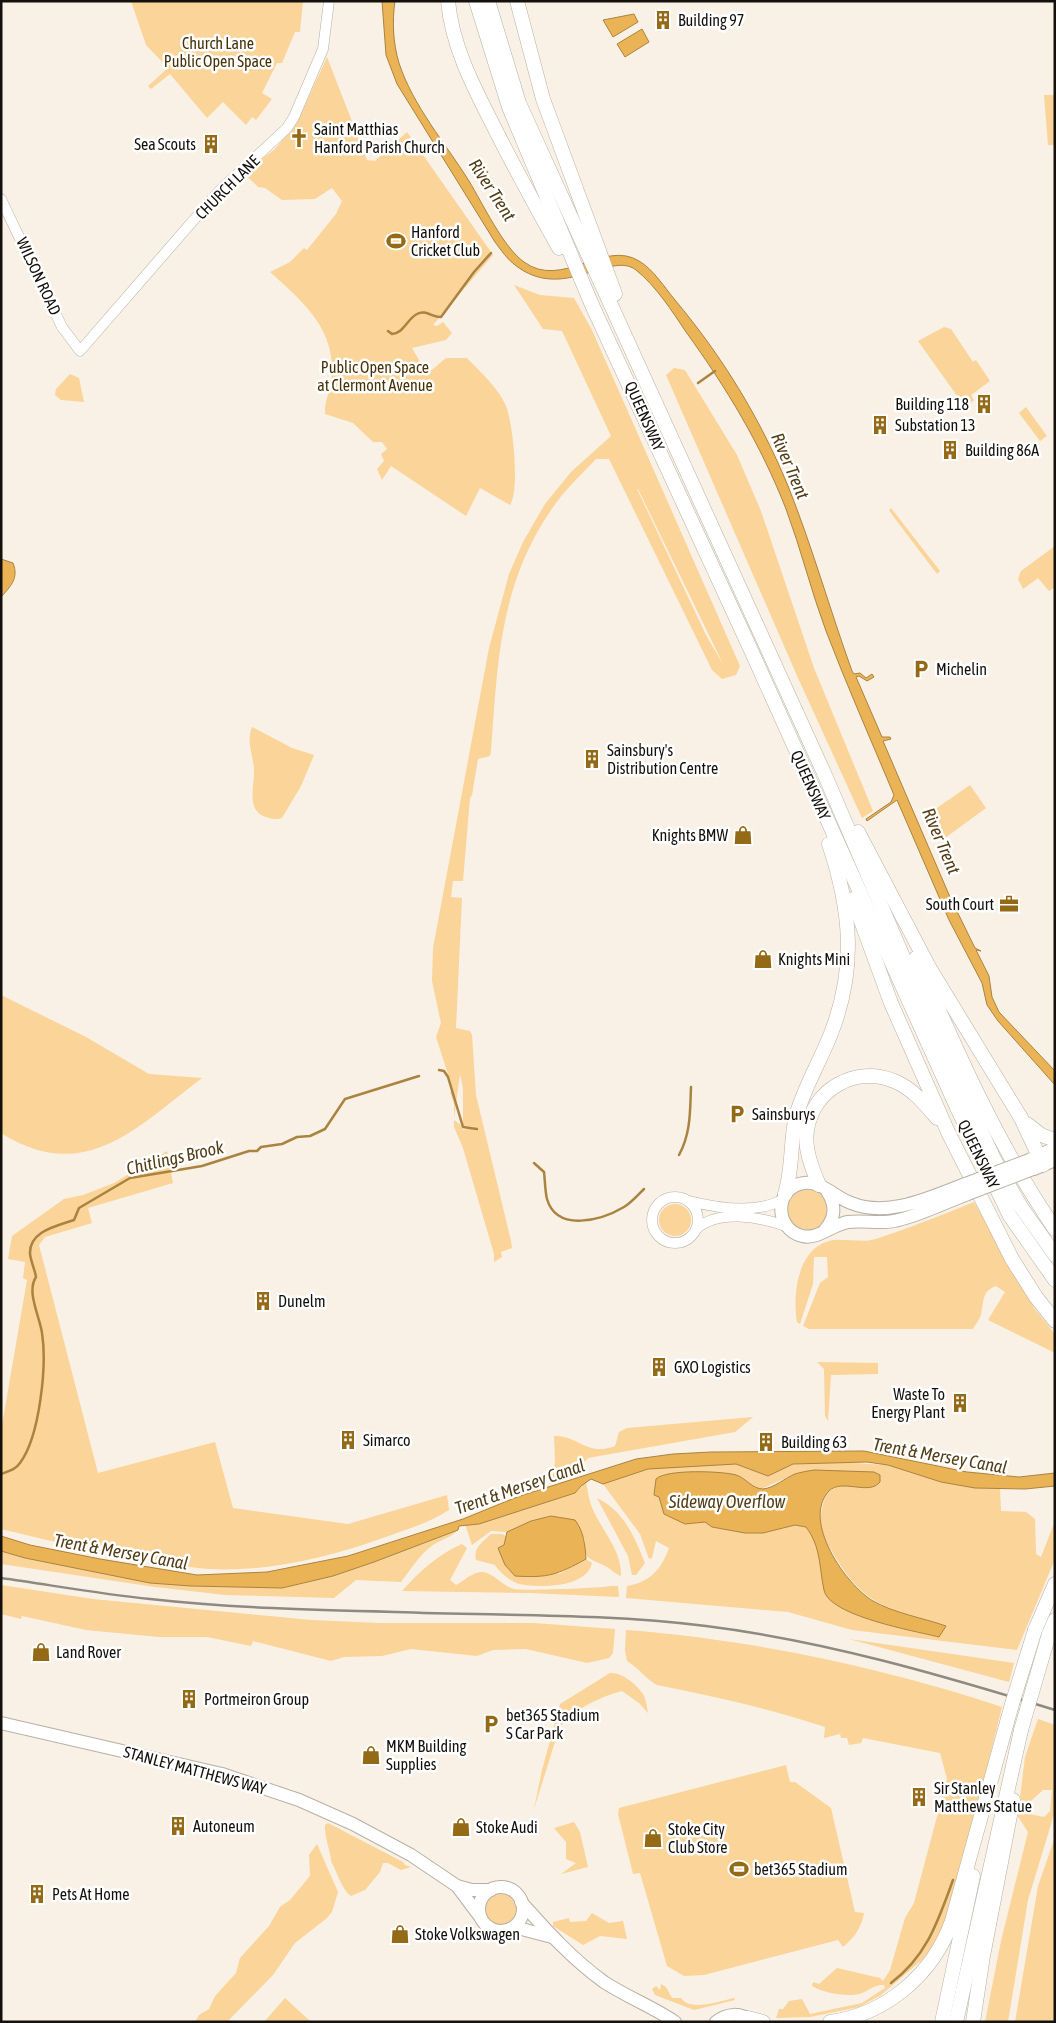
<svg xmlns="http://www.w3.org/2000/svg" width="1056" height="2023" font-family="'Asap Condensed',sans-serif">
	<style>
		.green { fill: #fad498; fill-rule: evenodd }
		.water { fill: #eab456; stroke: #aa8340 }
		.lines { fill: none; stroke-linecap: round; stroke-linejoin: round }
		.stream { stroke: #aa8340; stroke-width: 2.5 }
		.minor-casing { stroke: #b7b0a5; stroke-width: 11 }
		.major-casing { stroke: #b7b0a5; stroke-width: 14 }
		.highway-casing { stroke: #b7b0a5; stroke-width: 15 }
		.minor { stroke: #fff; stroke-width: 10 }
		.major { stroke: #fff; stroke-width: 12 }
		.highway { stroke: #fff; stroke-width: 14 }
		.rail { stroke: #8f8981; stroke-width: 2.5 }
		.major-bridge-casing { stroke: #b7b0a5; stroke-width: 14; stroke-linecap: butt }
		.highway-bridge-casing { stroke: #b7b0a5; stroke-width: 15; stroke-linecap: butt }
		.major-bridge { stroke: #fff; stroke-width: 12 }
		.highway-bridge { stroke: #fff; stroke-width: 14 }
		.labels { text-anchor: middle; stroke-width: 5; stroke-linejoin: round; paint-order: stroke }
		.poi-label { font-size: 16px; fill: #14110d; stroke: #fff; text-anchor: start }
		.park-label { font-size: 16px; fill: #473208; stroke: #fff }
		.street-label { font-size: 16px; fill: #14110d; stroke: #fff }
		.water-label { font-size: 18px; font-style: italic; fill: #543e17; stroke: #fff }
	</style>
	<rect width="100%" height="100%" fill="#f9f1e5"/>
	<g class="green">
		<polygon points="131,1 303,1 300,32 295,32 282,63 277,63 262,93 272,99 256,120 252,117 246,125 223,102 207,118 170,74 151,89 148,86 168,68 146,45"/>
		<path d="M 327,57 L 367,160 L 375,161 L 407,132 L 493,255 L 433,325 L 437,326 L 443,322 L 452,333 L 446,340 L 412,348 L 427,374 L 446,358 L 467,358 C 480,372 498,387 506,406 C 513,423 520,490 510,505 L 480,488 L 466,516 L 391,466 L 382,480 L 377,469 L 384,461 L 381,454 L 387,449 L 382,442 L 373,442 L 353,423 L 325,414 C 324,401 332,387 332,373 C 334,327 301,300 270,272 L 290,262 L 304,248 L 307,250 L 336,214 L 342,201 L 332,188 L 315,199 L 282,200 L 265,188 L 258,187 L 243,172 L 274,150 L 297,123 Z"/>
		<polygon points="1044,95 1055,95 1055,145 1048,145"/>
		<path d="M 514,285 L 540,295 L 574,298 L 592,330 L 740,666 L 736,675 L 722,679 L 712,670 L 609,459 L 596,459 C 585,471 572,483 562,495 C 500,575 498,655 491,751 L 490,756 L 478,759 L 472,795 L 470,798 L 463,881 L 453,881 L 451,897 L 462,898 L 456,1028 L 470,1031 L 472,1035 L 476,1095 L 511,1241 L 512,1248 L 501,1252 L 502,1257 L 494,1262 L 494,1254 L 463,1148 L 454,1127 L 454,1120 L 461,1125 L 463,1130 L 477,1127 L 463,1126 L 463,1088 L 460,1074 L 454,1118 L 454,1104 L 450,1092 L 453,1090 L 436,1037 L 441,1023 L 432,981 L 433,948 L 489,648 L 509,574 L 523,542 L 545,504 L 571,472 L 611,436 L 562,331 L 543,329 ZM 637,489 L 638,489 L 724,666 L 706,635 Z"/>
		<polygon points="944,327 951,329 973,362 976,360 990,381 971,395 974,400 965,407 918,341"/>
		<polygon points="674,368 685,370 737,455 761,511 814,668 873,811 862,818 798,678 666,375"/>
		<polygon points="70,374 79,378 84,402 61,400 55,395 56,389"/>
		<polygon points="1026,407 1047,436 1040,441 1019,413"/>
		<polygon points="891,508 940,571 937,574 893,516 889,510"/>
		<polygon points="1055,546 1055,587 1049,591 1038,578 1023,589 1018,579 1021,571"/>
		<path d="M 252,727 L 292,748 L 314,755 L 301,786 L 282,818 C 277,820 271,819 266,817 C 245,810 255,786 254,769 C 253,754 246,742 252,727 Z"/>
		<polygon points="970,785 986,808 945,838 931,812"/>
		<path d="M 1,995 L 86,1037 L 149,1074 L 202,1078 C 137,1127 85,1186 1,1133 Z"/>
		<path d="M 167,1151 L 173,1183 L 88,1208 L 92,1223 L 45,1237 L 39,1245 L 98,1473 L 215,1442 L 233,1508 L 348,1524 L 447,1495 L 449,1510 C 427,1524 404,1530 380,1539 C 326,1558 267,1572 209,1569 C 194,1568 179,1565 164,1563 C 109,1555 55,1542 1,1529 L 1,1431 L 27,1280 L 23,1278 L 25,1262 L 8,1259 L 12,1236 L 64,1199 L 83,1195 L 114,1183 Z"/>
		<circle cx="807" cy="1210" r="21"/>
		<path d="M 974,1202 L 1034,1308 L 1055,1334 L 1055,1353 L 988,1320 L 1005,1292 L 996,1286 C 981,1291 984,1303 981,1315 C 979,1320 975,1325 973,1329 L 809,1329 L 803,1326 L 820,1283 L 828,1277 L 827,1257 L 814,1257 L 813,1284 L 800,1324 L 797,1322 C 792,1293 798,1245 834,1240 C 847,1239 863,1243 876,1239 C 909,1228 942,1215 974,1202 Z"/>
		<circle cx="675" cy="1220" r="16"/>
		<polygon points="817,1362 878,1363 878,1374 831,1375 828,1421 825,1416 824,1369"/>
		<path d="M 753,1417 L 735,1432 L 588,1458 L 578,1469 L 551,1480 L 555,1462 L 554,1436 C 578,1435 587,1457 615,1446 L 619,1432 L 627,1428 Z"/>
		<path d="M 836,1462 L 888,1465 L 941,1482 L 975,1488 L 1000,1489 L 1001,1511 L 1026,1512 L 1035,1519 L 1036,1554 L 1041,1557 L 1055,1521 L 1055,1559 L 1017,1650 L 852,1630 L 788,1612 L 626,1598 L 627,1586 C 650,1582 661,1570 669,1548 L 656,1541 L 652,1558 L 649,1559 L 640,1534 L 603,1484 L 648,1469 L 691,1465 L 736,1464 L 768,1476 L 793,1464 ZM 814,1470 L 860,1472 L 878,1485 C 864,1490 846,1481 833,1489 C 824,1494 822,1507 821,1516 C 819,1532 826,1542 834,1555 C 866,1609 889,1607 945,1626 L 938,1637 C 915,1631 829,1616 824,1589 C 819,1565 822,1549 806,1527 L 795,1525 L 763,1533 L 745,1533 L 712,1527 L 705,1522 L 685,1524 L 664,1514 L 659,1497 L 662,1475 L 697,1472 L 730,1474 L 743,1478 L 754,1487 L 761,1489 L 795,1474 Z"/>
		<path d="M 586,1482 C 588,1492 589,1502 594,1512 C 604,1533 622,1552 621,1576 C 615,1574 613,1571 607,1567 C 594,1559 581,1561 585,1540 L 564,1520 L 551,1516 L 531,1521 L 507,1532 L 491,1531 L 472,1545 L 465,1524 L 479,1524 L 575,1493 Z"/>
		<path d="M 597,1498 C 624,1511 634,1536 645,1563 L 636,1575 L 632,1575 L 628,1556 Z"/>
		<path d="M 458,1530 C 450,1538 442,1539 433,1545 C 420,1554 411,1569 401,1582 L 356,1580 L 334,1598 L 225,1595 L 155,1587 L 1,1564 L 1,1551 L 25,1558 L 150,1583 L 191,1586 L 282,1588 L 333,1576 L 374,1562 Z"/>
		<path d="M 491,1534 L 502,1534 L 506,1536 L 504,1545 L 559,1574 L 586,1559 L 592,1563 C 587,1588 539,1588 519,1584 C 510,1581 500,1573 495,1565 L 476,1560 C 473,1547 483,1542 491,1534 Z"/>
		<path d="M 462,1544 L 467,1548 L 450,1580 L 456,1585 C 464,1581 473,1571 483,1572 C 495,1574 502,1586 514,1589 C 521,1591 603,1588 611,1586 L 618,1586 L 619,1597 L 530,1593 L 402,1591 C 420,1571 437,1555 462,1544 Z"/>
		<polygon points="1,1585 93,1599 311,1620 380,1623 534,1623 615,1629 613,1653 609,1658 587,1663 526,1649 493,1650 477,1656 411,1649 382,1656 344,1657 331,1661 253,1641 251,1646 207,1637 159,1637 86,1630 22,1616 21,1619 1,1614"/>
		<path d="M 626,1630 C 749,1639 885,1668 1002,1707 L 959,1880 L 946,1922 L 930,1953 L 881,1995 L 859,2007 L 810,2017 L 776,2018 L 779,2009 L 783,2009 L 789,2001 L 802,1999 L 810,2014 L 862,2003 L 885,1988 L 884,1985 C 876,1984 869,1990 862,1993 C 850,1998 823,1993 812,1986 L 813,1982 L 819,1984 L 837,1968 L 880,1978 L 883,1981 L 890,1970 L 905,1918 L 914,1903 L 947,1779 L 940,1753 L 863,1738 L 861,1743 L 849,1745 L 847,1738 L 841,1738 L 840,1734 L 824,1738 L 825,1727 C 770,1709 714,1696 657,1685 C 648,1681 639,1668 627,1661 L 625,1650 Z"/>
		<polygon points="849,1639 1014,1663 1009,1682"/>
		<path d="M 610,1673 C 622,1672 636,1684 643,1694 C 646,1699 647,1707 648,1713 L 639,1703 L 622,1691 C 600,1697 571,1710 559,1729 L 534,1809 L 542,1770 L 560,1704 Z"/>
		<polygon points="1038,1719 1055,1725 1055,1811 1028,1900 1008,2022 985,2022 1001,1941 1028,1832 1017,1815 1024,1813 1044,1817 1050,1811 1052,1790 1043,1790 1031,1801 1024,1804 1020,1798 1025,1757"/>
		<path d="M 786,1765 L 790,1782 L 795,1782 L 831,1808 L 855,1912 L 864,1913 C 861,1928 855,1937 843,1947 L 838,1940 L 704,1975 L 684,1976 L 667,1966 L 640,1873 L 633,1874 L 618,1814 L 619,1808 Z"/>
		<polygon points="574,1822 580,1832 588,1867 561,1874 576,1863 566,1859 566,1842 554,1828"/>
		<path d="M 328,1823 L 403,1862 L 405,1865 L 411,1867 L 401,1870 L 388,1863 L 383,1863 L 380,1872 L 365,1890 L 351,1896 C 342,1890 337,1872 331,1861 C 332,1856 324,1837 325,1825 Z"/>
		<polygon points="1055,1837 1055,2022 1015,2022 1038,1886"/>
		<polygon points="317,1844 338,1892 332,1912 327,1918 295,1943 273,1975 227,2022 195,2022 199,2015 209,2009 215,1996 236,1973 240,1958 269,1926 280,1907 290,1900 310,1876 309,1855"/>
		<circle cx="502" cy="1910" r="17"/>
		<polygon points="592,1913 609,1923 623,1921 627,1939 600,1936 583,1945 553,1926 553,1922 569,1918 570,1922 586,1921"/>
		<path d="M 661,1984 L 666,1987 L 672,1998 L 681,1998 C 690,2012 720,2001 734,1998 L 735,2000 L 694,2010 L 655,1995 L 652,1989 L 656,1986 L 660,1990 Z"/>
		<polygon points="285,1998 311,2022 264,2022"/>
	</g>
	<g class="water">
		<path d="M 382,1 L 395,1 C 392,21 393,43 399,63 C 413,106 446,144 469,181 C 483,204 503,247 524,262 C 562,290 604,239 639,261 C 653,269 665,288 675,300 C 722,356 760,418 788,486 C 812,546 830,610 852,671 L 854,674 L 860,673 L 866,678 L 872,674 L 874,677 L 867,681 L 859,676 L 856,677 L 882,737 L 890,737 L 891,739 L 883,741 L 950,897 L 975,948 L 981,951 L 976,950 L 989,976 L 992,997 L 999,1012 L 1055,1071 L 1055,1085 L 998,1021 L 987,1005 L 982,983 L 949,920 L 897,800 L 867,821 L 866,819 L 891,802 L 894,795 C 871,740 847,686 826,631 C 811,591 801,549 786,509 C 761,445 726,387 686,332 C 672,311 656,286 636,270 C 610,250 563,303 515,265 C 507,259 501,250 495,242 L 397,84 L 386,55 Z"/>
		<polygon points="634,14 638,22 613,37 603,20"/>
		<polygon points="642,29 649,42 625,57 617,44"/>
		<path d="M 1,559 L 13,563 C 19,578 11,586 1,597 Z"/>
		<polygon points="864,1451 967,1472 1019,1477 1055,1473 1055,1486 1025,1489 975,1488 941,1482 888,1465 867,1462 793,1464 768,1476 736,1464 648,1469 603,1484 591,1479 581,1486 575,1493 479,1524 459,1526 458,1530 374,1562 333,1576 282,1588 191,1586 150,1583 25,1558 1,1551 1,1536 30,1545 100,1559 197,1575 267,1572 348,1556 463,1519 517,1497 636,1459 673,1454 711,1452"/>
		<path d="M 814,1470 L 874,1472 L 880,1475 L 880,1482 C 869,1496 842,1478 829,1491 C 801,1521 846,1585 873,1601 C 894,1613 923,1618 946,1626 L 939,1637 C 915,1631 829,1616 824,1590 C 819,1566 821,1547 806,1527 L 795,1525 L 763,1533 L 745,1533 L 712,1527 L 705,1522 L 685,1524 L 664,1514 L 659,1497 L 654,1495 L 656,1479 C 666,1469 722,1471 736,1475 C 746,1478 752,1489 763,1489 C 774,1488 785,1478 795,1474 C 801,1472 808,1471 814,1470 Z"/>
		<path d="M 551,1516 L 575,1520 C 584,1532 585,1545 586,1559 C 557,1575 548,1578 515,1576 L 505,1565 L 498,1548 L 504,1545 L 507,1532 L 531,1521 Z"/>
	</g>
	<g class="lines">
		<g class="stream">
			<polyline points="480,176 487,172"/>
			<path d="M 388,331 L 392,334 C 404,333 407,319 417,314 C 426,309 433,318 441,317 L 474,272 L 491,253"/>
			<polyline points="698,383 715,371"/>
			<polyline points="439,1070 444,1071 448,1077 463,1127 477,1129"/>
			<path d="M 679,1155 C 691,1133 690,1111 691,1087"/>
			<path d="M 534,1163 L 544,1172 C 545,1180 545,1191 547,1199 C 557,1233 602,1220 624,1207 C 631,1203 638,1195 644,1189"/>
			<path d="M 1,1474 C 9,1471 15,1470 20,1463 C 40,1436 47,1365 42,1333 C 40,1317 26,1292 36,1277 C 35,1270 31,1262 30,1254 C 29,1231 57,1226 74,1220 L 79,1208 L 130,1178 L 202,1166 L 249,1151 L 257,1151 L 261,1147 L 282,1144 L 297,1137 L 310,1136 L 325,1129 L 345,1099 L 419,1076"/>
			<path d="M 891,1983 C 927,1956 938,1921 953,1880"/>
		</g>
		<g class="minor-casing">
			<g id="minor">
				<polyline points="1,199 62,327 80,351 218,192 287,128 294,117 323,49 329,1"/>
				<circle cx="675" cy="1220" r="23"/>
				<path d="M 689,1201 C 717,1208 756,1214 782,1200"/>
				<path d="M 696,1229 C 719,1209 759,1217 786,1226"/>
			</g>
		</g>
		<g class="major-casing">
			<g id="major">
				<polyline points="1029,1160 1055,1148"/>
				<polyline points="1034,1169 1055,1160"/>
				<path d="M 965,1184 C 931,1197 888,1218 851,1203 C 836,1198 820,1180 804,1183 C 774,1187 774,1229 802,1236 C 818,1240 833,1224 848,1222 C 863,1220 879,1224 894,1221 C 916,1217 946,1202 968,1194"/>
				<path d="M 825,1230 C 836,1217 836,1205 827,1191"/>
				<polyline points="1,1723 222,1774 299,1800 353,1824 411,1855 457,1886 481,1918"/>
				<polyline points="457,1886 472,1890 491,1890"/>
				<circle cx="501" cy="1909" r="22"/>
				<path d="M 521,1902 C 547,1931 572,1959 604,1982 C 627,1997 653,2007 675,2022"/>
				<polyline points="514,1927 552,1937"/>
				<path d="M 716,2022 C 727,2013 741,2012 752,2022"/>
			</g>
		</g>
		<g class="highway-casing">
			<g id="highway">
				<path d="M 448,1 C 452,45 472,84 492,123 C 513,165 536,207 559,248"/>
				<polyline points="476,1 509,107 592,305 750,648 959,1112 1010,1216 1055,1280"/>
				<polyline points="488,1 519,103 824,773 938,1038 994,1159 1021,1207 1055,1255"/>
				<polyline points="517,1 543,99 615,294"/>
				<polyline points="858,832 930,969 1021,1118 1043,1165"/>
				<polyline points="853,899 891,1003 948,1132 1012,1259 1036,1297 1055,1321"/>
				<path d="M 916,958 C 956,1050 998,1146 1055,1229"/>
				<polyline points="1027,1124 1041,1135 1055,1140"/>
				<path d="M 819,1185 C 812,1168 804,1149 807,1130 C 813,1089 856,1065 894,1081 C 912,1088 925,1104 937,1118"/>
				<path d="M 785,1194 C 793,1169 790,1142 796,1116 C 804,1088 819,1063 830,1036 C 857,969 851,910 829,844"/>
				<polyline points="1035,1630 1055,1584"/>
				<polyline points="1049,1634 1055,1620"/>
				<polyline points="748,2018 763,2022"/>
				<path d="M 830,2022 C 887,2014 933,1974 952,1921 L 1012,1704"/>
				<polyline points="942,2022 973,1876"/>
				<polyline points="956,2022 1021,1730"/>
				<polyline points="973,2022 983,1956 1013,1800"/>
			</g>
		</g>
		<use href="#minor" class="minor"/>
		<use href="#major" class="major"/>
		<use href="#highway" class="highway"/>
		<path class="rail" d="M 1,1578 C 51,1585 100,1594 150,1599 C 231,1608 314,1610 396,1612 C 500,1616 603,1613 706,1626 C 825,1641 941,1675 1055,1710"/>
		<g class="major-bridge-casing">
			<g id="major-bridge">
				<polyline points="965,1184 1029,1160"/>
				<polyline points="968,1194 1033,1169"/>
			</g>
		</g>
		<g class="highway-bridge-casing">
			<g id="highway-bridge">
				<polyline points="1012,1704 1035,1630"/>
				<polyline points="1021,1730 1049,1634"/>
			</g>
		</g>
		<use href="#major-bridge" class="major-bridge"/>
		<use href="#highway-bridge" class="highway-bridge"/>
	</g>
	<defs>
		<g id="building-bare" transform="scale(1.5)"><path d="M-4-6H4V6H1V3H-1V6H-4ZM-2.5-4.3h1.7v1.8h-1.7ZM.8-4.3h1.7v1.8H.8ZM-2.5-1h1.7V.8h-1.7ZM.8-1h1.7V.8H.8Z" fill="#956a16" stroke="#fff" stroke-width="2.5" paint-order="stroke"/></g>
		<g id="church-bare" transform="scale(1.5)"><path d="M-1.2-6h2.4v3.5h3.3v2.4h-3.3V6h-2.4V-.1h-3.3v-2.4h3.3Z" fill="#956a16" stroke="#fff" stroke-width="2.5" paint-order="stroke"/></g>
		<g id="stadium-bare" transform="scale(1.5)"><path d="M0-5a6.5 5 0 1 0 0 10a6.5 5 0 1 0 0-10ZM-3.5-1.8h7v3.6h-7Z" fill="#956a16" stroke="#fff" stroke-width="2.5" paint-order="stroke"/></g>
		<g id="parking-bare" transform="scale(1.5)"><path d="M-3.5-5.5H1a3.5 3.5 0 0 1 0 7H-1V5.5H-3.5ZM-1-3.4V-.6H.8a1.4 1.4 0 0 0 0-2.8Z" fill="#956a16" stroke="#fff" stroke-width="2.5" paint-order="stroke"/></g>
		<g id="shop-bare" transform="scale(1.5)"><path d="M-5-2.5h2.3a2.7 3.5 0 0 1 5.4 0H5L5.5 6h-11ZM-1.5-2.5h3a1.5 2.3 0 0 0-3 0Z" fill="#956a16" stroke="#fff" stroke-width="2.5" paint-order="stroke"/></g>
		<g id="office-bare" transform="scale(1.5)"><path d="M-6-3h4V-5.5h4V-3h4V5H-6ZM-1-4.5V-3h2v-1.5ZM-6 0V1H6V0Z" fill="#956a16" stroke="#fff" stroke-width="2.5" paint-order="stroke"/></g>
	</defs>
	<g fill-rule="evenodd">
		<use href="#building-bare" x="663" y="20"/>
		<use href="#church-bare" x="299" y="138"/>
		<use href="#building-bare" x="211" y="144"/>
		<use href="#stadium-bare" x="396" y="241"/>
		<use href="#building-bare" x="984" y="404"/>
		<use href="#building-bare" x="880" y="425"/>
		<use href="#building-bare" x="950" y="450"/>
		<use href="#parking-bare" x="921" y="669"/>
		<use href="#building-bare" x="592" y="759"/>
		<use href="#shop-bare" x="743" y="835"/>
		<use href="#office-bare" x="1009" y="904"/>
		<use href="#shop-bare" x="763" y="959"/>
		<use href="#parking-bare" x="737" y="1114"/>
		<use href="#building-bare" x="263" y="1301"/>
		<use href="#building-bare" x="659" y="1367"/>
		<use href="#building-bare" x="960" y="1403"/>
		<use href="#building-bare" x="348" y="1440"/>
		<use href="#building-bare" x="766" y="1442"/>
		<use href="#shop-bare" x="41" y="1652"/>
		<use href="#building-bare" x="189" y="1699"/>
		<use href="#parking-bare" x="491" y="1724"/>
		<use href="#shop-bare" x="371" y="1755"/>
		<use href="#building-bare" x="919" y="1797"/>
		<use href="#building-bare" x="178" y="1826"/>
		<use href="#shop-bare" x="461" y="1827"/>
		<use href="#shop-bare" x="653" y="1838"/>
		<use href="#stadium-bare" x="739" y="1869"/>
		<use href="#building-bare" x="37" y="1894"/>
		<use href="#shop-bare" x="400" y="1934"/>
	</g>
	<g class="labels">
		<g class="poi-label">
			<text x="678" y="26">Building 97</text>
			<text x="314" y="135">Saint Matthias<tspan x="314" dy="18">Hanford Parish Church</tspan></text>
			<text x="196" y="150" text-anchor="end">Sea Scouts</text>
			<text x="411" y="238">Hanford<tspan x="411" dy="18">Cricket Club</tspan></text>
			<text x="969" y="410" text-anchor="end">Building 118</text>
			<text x="895" y="431">Substation 13</text>
			<text x="965" y="456">Building 86A</text>
			<text x="936" y="675">Michelin</text>
			<text x="607" y="756">Sainsbury's<tspan x="607" dy="18">Distribution Centre</tspan></text>
			<text x="728" y="841" text-anchor="end">Knights BMW</text>
			<text x="994" y="910" text-anchor="end">South Court</text>
			<text x="778" y="965">Knights Mini</text>
			<text x="752" y="1120">Sainsburys</text>
			<text x="278" y="1307">Dunelm</text>
			<text x="674" y="1373">GXO Logistics</text>
			<text x="945" y="1400" text-anchor="end">Waste To<tspan x="945" dy="18">Energy Plant</tspan></text>
			<text x="363" y="1446">Simarco</text>
			<text x="781" y="1448">Building 63</text>
			<text x="56" y="1658">Land Rover</text>
			<text x="204" y="1705">Portmeiron Group</text>
			<text x="506" y="1721">bet365 Stadium<tspan x="506" dy="18">S Car Park</tspan></text>
			<text x="386" y="1752">MKM Building<tspan x="386" dy="18">Supplies</tspan></text>
			<text x="934" y="1794">Sir Stanley<tspan x="934" dy="18">Matthews Statue</tspan></text>
			<text x="193" y="1832">Autoneum</text>
			<text x="476" y="1833">Stoke Audi</text>
			<text x="668" y="1835">Stoke City<tspan x="668" dy="18">Club Store</tspan></text>
			<text x="754" y="1875">bet365 Stadium</text>
			<text x="52" y="1900">Pets At Home</text>
			<text x="415" y="1940">Stoke Volkswagen</text>
		</g>
		<g class="park-label">
			<text x="218" y="49">Church Lane<tspan x="218" dy="18">Public Open Space</tspan></text>
			<text x="375" y="373">Public Open Space<tspan x="375" dy="18">at Clermont Avenue</tspan></text>
		</g>
		<g class="street-label">
			<text transform="translate(227 187) rotate(-45)" y="6">CHURCH LANE</text>
			<text transform="translate(39 276) rotate(65)" y="6">WILSON ROAD</text>
			<text transform="translate(645 416) rotate(66)" y="6">QUEENSWAY</text>
			<text transform="translate(811 785) rotate(66)" y="6">QUEENSWAY</text>
			<text transform="translate(979 1154) rotate(64)" y="6">QUEENSWAY</text>
			<text transform="translate(195 1770) rotate(15)" y="6">STANLEY MATTHEWS WAY</text>
		</g>
		<g class="water-label">
			<text transform="translate(492 190) rotate(57)" y="6">River Trent</text>
			<text transform="translate(790 466) rotate(67)" y="6">River Trent</text>
			<text transform="translate(941 841) rotate(67)" y="6">River Trent</text>
			<text transform="translate(175 1158) rotate(-13)" y="6">Chitlings Brook</text>
			<text transform="translate(940 1456) rotate(10)" y="6">Trent &amp; Mersey Canal</text>
			<text transform="translate(520 1487) rotate(-19)" y="6">Trent &amp; Mersey Canal</text>
			<text x="727" y="1508">Sideway Overflow</text>
			<text transform="translate(121 1552) rotate(10)" y="6">Trent &amp; Mersey Canal</text>
		</g>
	</g>
	<rect width="1056" height="2023" fill="none" stroke="#14110d" stroke-width="5"/>
</svg>
